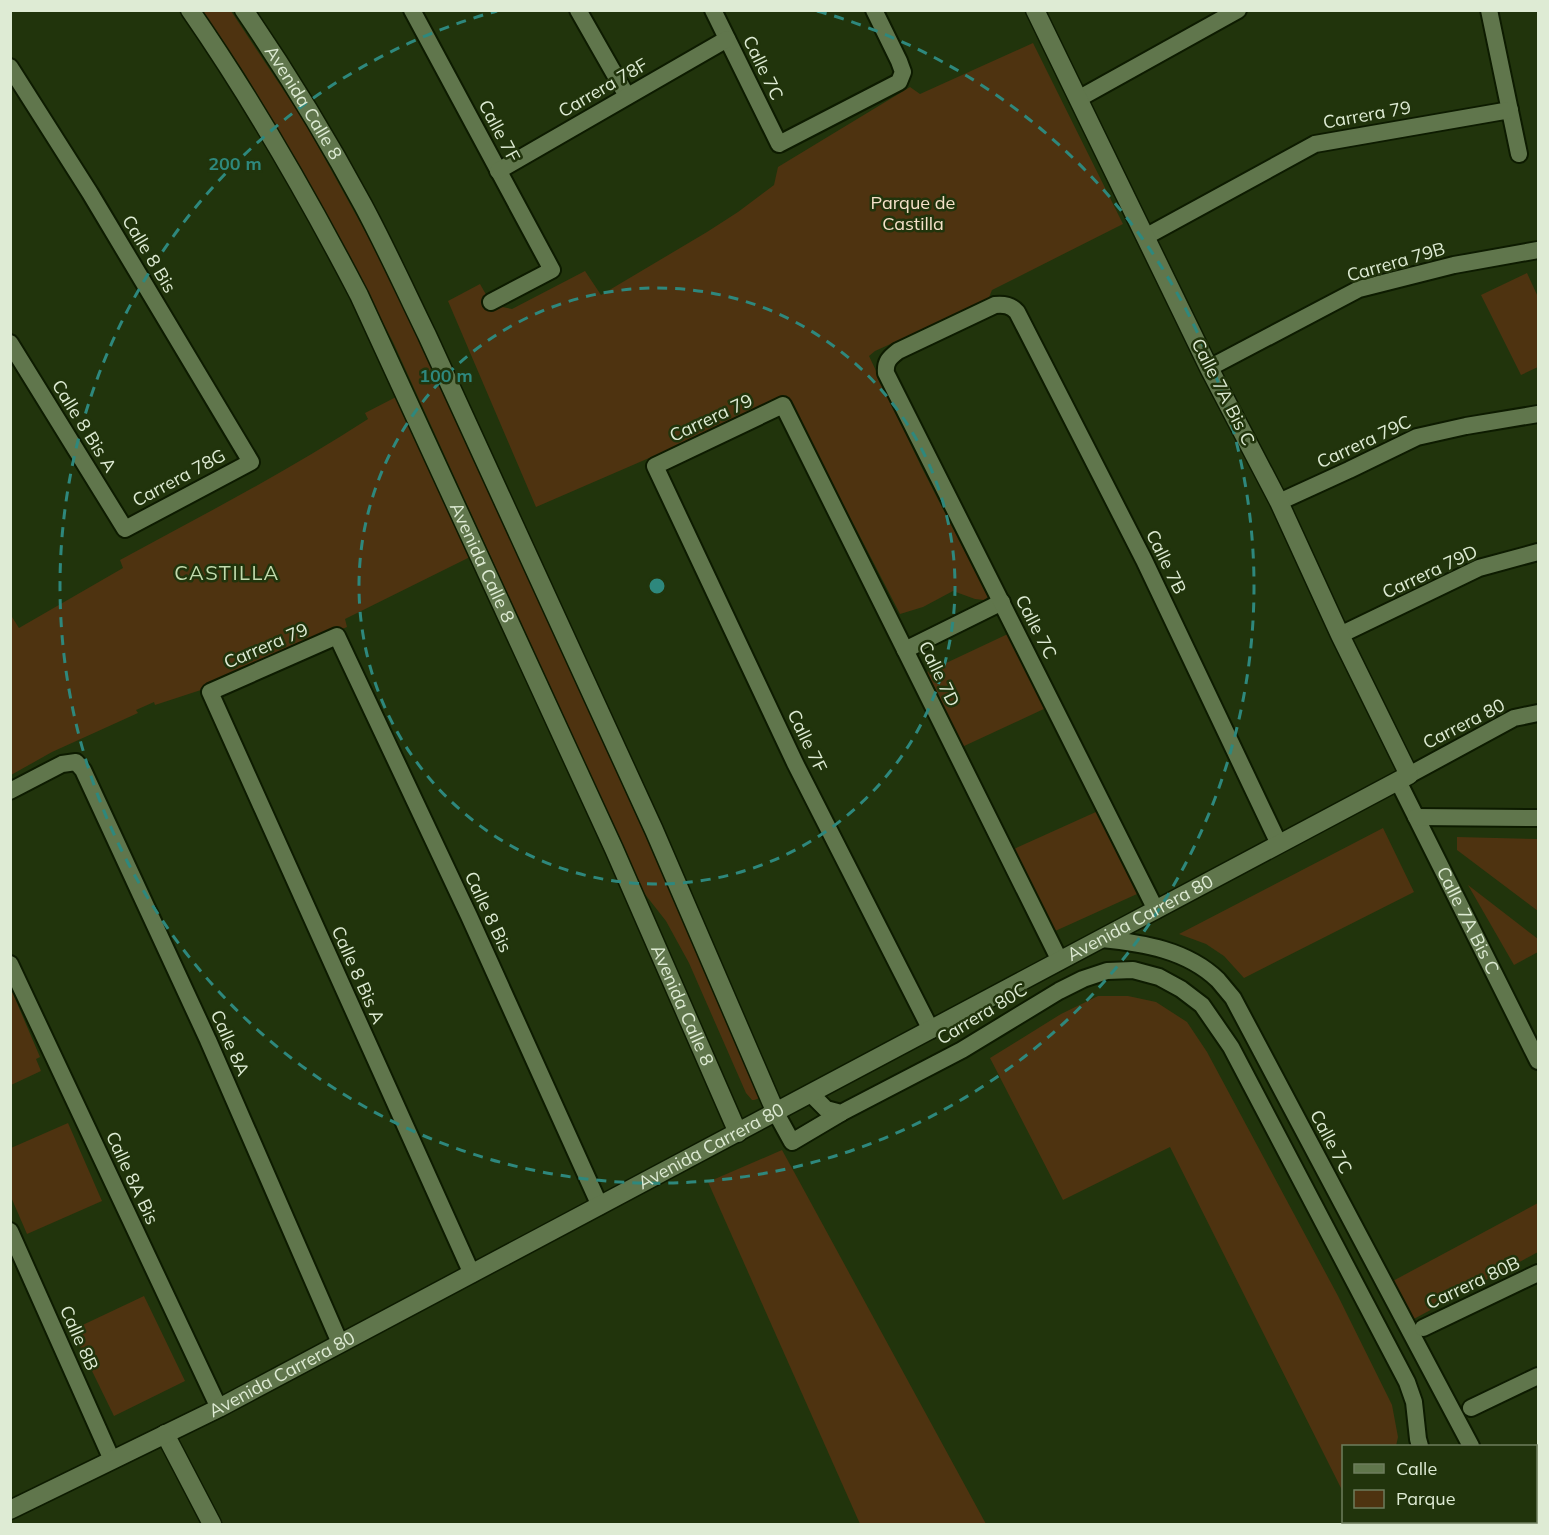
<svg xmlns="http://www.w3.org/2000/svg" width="1549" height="1535" font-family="Mulish,sans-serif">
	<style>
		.green { fill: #4e3310 }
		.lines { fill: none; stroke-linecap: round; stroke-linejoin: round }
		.minor-casing { stroke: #0d1b00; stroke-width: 20 }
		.tertiary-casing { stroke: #0d1b00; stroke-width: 21 }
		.minor { stroke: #60764c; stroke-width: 16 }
		.tertiary { stroke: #60764c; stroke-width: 18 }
		.ring { fill: none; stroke: #2e887d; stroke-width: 3; stroke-dasharray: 10 8 }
		.labels { text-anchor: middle; stroke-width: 5; stroke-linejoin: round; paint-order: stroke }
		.street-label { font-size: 18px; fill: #deebd4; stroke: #21340c }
		.park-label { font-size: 18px; fill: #f5e1c9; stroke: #21340c }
		.neighbourhood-label { font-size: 20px; letter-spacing: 1.5px; fill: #c2dbad; stroke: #21340c }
		.centre { fill: #2e887d; stroke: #21340c; stroke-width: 3 }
		.ring-label { font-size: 18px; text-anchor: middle; font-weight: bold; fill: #2e887d; stroke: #21340c; stroke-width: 5; stroke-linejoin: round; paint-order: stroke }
	</style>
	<rect width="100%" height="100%" fill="#21340c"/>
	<g class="green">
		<path d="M 202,11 L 231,11 L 304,121 L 371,242 L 405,309 L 431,364 L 762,1092 C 760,1098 758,1100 752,1100 L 746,1093 L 689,963 L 666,921 L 644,893 L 393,342 L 327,215 L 276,126 L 245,74 Z"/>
		<polygon points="1033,43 1123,224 992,290 988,300 875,351 869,356 921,466 988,597 984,600 975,599 953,591 923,607 900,614 789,399 660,461 656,455 536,507 448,301 480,284 492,305 512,309 585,271 601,295 707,232 738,212 774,185 778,167 910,87 920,94"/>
		<polygon points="1527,273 1538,297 1538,367 1521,375 1481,295"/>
		<path d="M 396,397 L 470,557 L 345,619 L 347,627 L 204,689 L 155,705 L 154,702 L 136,710 L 138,713 L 52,752 L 11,775 L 11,618 L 12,617 L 19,628 L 123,568 L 120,560 C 203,515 288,471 368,419 L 365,413 Z"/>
		<polygon points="1012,632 1048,707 962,747 927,672"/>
		<polygon points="1098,811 1137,894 1053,932 1014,849"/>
		<polygon points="1383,828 1414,892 1244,978 1224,956 1206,944 1179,934"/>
		<polygon points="1457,837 1538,839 1538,911 1457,850"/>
		<polygon points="1468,885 1538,939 1538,952 1514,965"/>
		<polygon points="11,989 40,1057 36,1059 41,1071 11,1085"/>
		<polygon points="1098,996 1128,996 1156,1002 1187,1022 1207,1052 1338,1296 1392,1405 1398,1437 1396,1446 1344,1446 1343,1492 1170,1147 1063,1200 990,1058 1061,1014"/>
		<polygon points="68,1123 102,1201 27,1234 11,1197 11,1148"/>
		<polygon points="782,1150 799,1181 986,1524 860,1524 708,1182"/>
		<polygon points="1538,1203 1538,1252 1412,1320 1391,1282"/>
		<polygon points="144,1296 185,1381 114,1416 72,1330"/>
	</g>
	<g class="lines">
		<g class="minor-casing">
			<g id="minor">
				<polyline points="412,10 552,270 491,302"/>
				<polyline points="578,10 627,96"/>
				<polyline points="713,10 779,144 899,82 903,72 899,61 874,10"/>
				<polyline points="1489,10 1519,154"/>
				<polyline points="10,67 90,193 251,462 125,529 10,343"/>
				<polyline points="1078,99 1238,10"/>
				<polyline points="498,171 727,39"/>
				<polyline points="1145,237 1315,144 1510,110"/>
				<polyline points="1209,368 1359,289 1454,265 1538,250"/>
				<polyline points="1279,502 1349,470 1417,437 1466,426 1538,414"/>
				<polyline points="1340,635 1479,568 1538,552"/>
				<polyline points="905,650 1002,602"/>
				<polyline points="1409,775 1514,718 1538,713"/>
				<path id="s1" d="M 1398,781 L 1538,1061"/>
				<polyline points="10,791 62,764 76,762 83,770 208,1040 340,1343"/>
				<polyline points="1416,817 1538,818"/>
				<path d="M 1156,910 L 886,373 C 885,362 889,358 898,351 L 995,305 C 1004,304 1011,305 1017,312 L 1144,560 L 1279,844"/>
				<path d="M 1102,939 C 1143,943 1187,950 1218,980 C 1223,986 1228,992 1233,998 L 1471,1446"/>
				<polyline points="10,964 219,1408"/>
				<polyline points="931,1030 795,763 655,466 783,405 1060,961"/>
				<polyline points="811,1094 826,1109 841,1113 962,1050 1059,991 1083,979 1107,971 1133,970 1159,977 1181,989 1202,1005 1231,1047 1407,1382 1414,1402 1418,1439 1420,1446"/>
				<polyline points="776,1113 792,1142 841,1113"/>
				<polyline points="10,1231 112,1460"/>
				<polyline points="472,1274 210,692 337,636 469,916 600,1206"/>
				<polyline points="1423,1328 1538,1273"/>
				<polyline points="1471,1408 1538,1376"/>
				<polyline points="1536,1479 1538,1478"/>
				<polyline points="1367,1524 1372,1522"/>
			</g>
		</g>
		<g class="tertiary-casing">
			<g id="tertiary">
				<path id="s2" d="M 190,10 C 253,101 308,197 359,295 L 614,849 L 738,1133"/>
				<path id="s3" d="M 244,10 C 287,73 327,138 363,205 C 386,248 406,292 427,335 L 654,830 L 776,1113"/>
				<polyline points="165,1434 212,1524"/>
				<path id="s4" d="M 10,1510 L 219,1408 L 1409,775 L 1340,635 L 1279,502 L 1209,368 L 1035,10"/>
			</g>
		</g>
		<use href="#minor" class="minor"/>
		<use href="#tertiary" class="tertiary"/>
	</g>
	<g class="ring">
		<circle cx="657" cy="586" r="298"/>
		<path d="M817 11A597 597 0 1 1 497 11"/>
	</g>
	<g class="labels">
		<g class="street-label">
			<text transform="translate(763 68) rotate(64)" y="6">Calle 7C</text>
			<text transform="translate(603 88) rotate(-30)" y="6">Carrera 78F</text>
			<text dy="6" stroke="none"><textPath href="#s3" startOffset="110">Avenida Calle 8</textPath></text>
			<text transform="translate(1367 115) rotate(-10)" y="6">Carrera 79</text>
			<text transform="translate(499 131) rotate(62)" y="6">Calle 7F</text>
			<text transform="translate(149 254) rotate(59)" y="6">Calle 8 Bis</text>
			<text transform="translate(1396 262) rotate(-16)" y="6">Carrera 79B</text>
			<text transform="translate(1223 392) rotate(63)" y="6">Calle 7A Bis C</text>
			<text transform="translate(711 418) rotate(-25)" y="6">Carrera 79</text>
			<text transform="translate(84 426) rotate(58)" y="6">Calle 8 Bis A</text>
			<text transform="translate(1364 442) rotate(-25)" y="6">Carrera 79C</text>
			<text transform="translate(179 478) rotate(-28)" y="6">Carrera 78G</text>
			<text dy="6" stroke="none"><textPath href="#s2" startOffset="626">Avenida Calle 8</textPath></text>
			<text transform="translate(1166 562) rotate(64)" y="6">Calle 7B</text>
			<text transform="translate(1430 572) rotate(-25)" y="6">Carrera 79D</text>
			<text transform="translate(1036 627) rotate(63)" y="6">Calle 7C</text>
			<text transform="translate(266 646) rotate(-23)" y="6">Carrera 79</text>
			<text transform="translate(939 674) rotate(64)" y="6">Calle 7D</text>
			<text transform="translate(1464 724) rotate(-27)" y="6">Carrera 80</text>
			<text transform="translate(807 741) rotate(64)" y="6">Calle 7F</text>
			<text transform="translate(488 912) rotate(65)" y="6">Calle 8 Bis</text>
			<text dy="6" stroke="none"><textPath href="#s4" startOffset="1276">Avenida Carrera 80</textPath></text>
			<text dy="6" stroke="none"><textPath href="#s1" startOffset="156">Calle 7A Bis C</textPath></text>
			<text transform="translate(358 975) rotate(66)" y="6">Calle 8 Bis A</text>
			<text dy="6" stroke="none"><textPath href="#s2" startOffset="1112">Avenida Calle 8</textPath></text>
			<text transform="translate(982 1014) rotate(-31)" y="6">Carrera 80C</text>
			<text transform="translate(230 1043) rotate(66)" y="6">Calle 8A</text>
			<text transform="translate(1331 1142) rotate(62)" y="6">Calle 7C</text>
			<text dy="6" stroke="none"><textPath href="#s4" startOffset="790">Avenida Carrera 80</textPath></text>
			<text transform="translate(132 1178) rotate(65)" y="6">Calle 8A Bis</text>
			<text transform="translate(1473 1283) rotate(-25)" y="6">Carrera 80B</text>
			<text transform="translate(79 1338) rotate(66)" y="6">Calle 8B</text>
			<text dy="6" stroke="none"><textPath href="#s4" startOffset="304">Avenida Carrera 80</textPath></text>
		</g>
		<g class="park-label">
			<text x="913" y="209">Parque de<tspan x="913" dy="21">Castilla</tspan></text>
		</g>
		<g class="neighbourhood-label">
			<text x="227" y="580">CASTILLA</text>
		</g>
	</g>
	<circle cx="657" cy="586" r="9" class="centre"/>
	<g class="ring-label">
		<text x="235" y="170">200 m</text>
		<text x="446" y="382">100 m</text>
	</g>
	<rect width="1549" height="1535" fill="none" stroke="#deebd4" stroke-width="24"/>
	<rect x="1342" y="1445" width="195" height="78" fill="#21340c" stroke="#6d7d5c" stroke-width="1.5"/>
	<rect x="1354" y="1464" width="30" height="9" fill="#60764c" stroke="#6d7d5c" stroke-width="1.5"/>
	<text x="1396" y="1475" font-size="18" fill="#deebd4">Calle</text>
	<rect x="1354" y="1490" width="30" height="18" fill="#4e3310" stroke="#6d7d5c" stroke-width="1.5"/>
	<text x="1396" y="1505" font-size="18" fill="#deebd4">Parque</text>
</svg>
